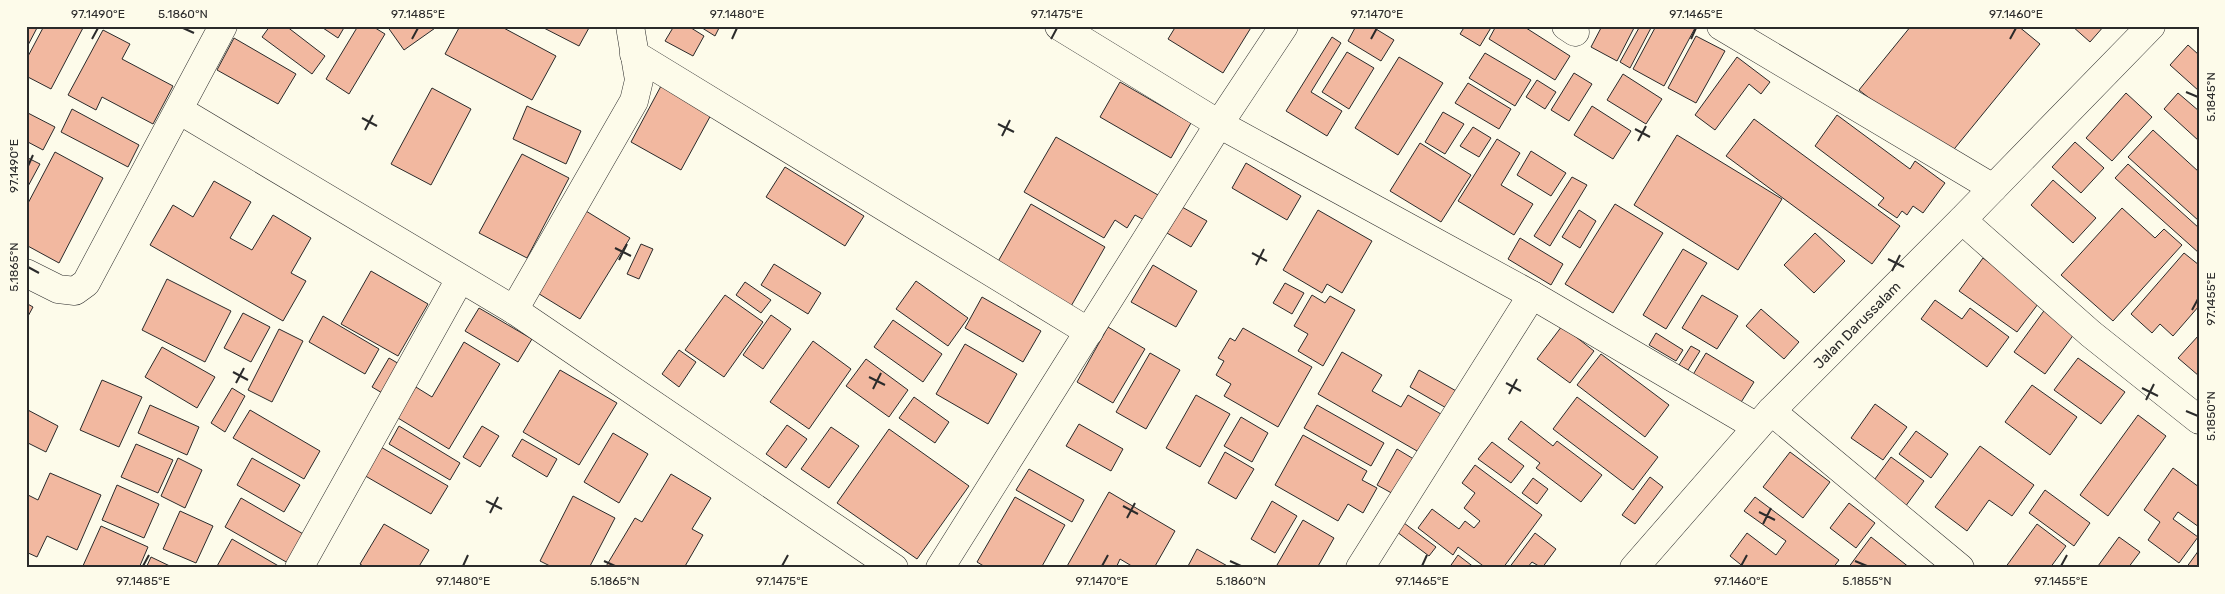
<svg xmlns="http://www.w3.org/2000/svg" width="2225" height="594" font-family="Rubik,sans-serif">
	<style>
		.building { fill: #f2b8a0; stroke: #2b2b2b }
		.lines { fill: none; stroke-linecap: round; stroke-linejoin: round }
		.minor-casing { stroke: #2b2b2b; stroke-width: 29 }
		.tertiary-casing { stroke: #2b2b2b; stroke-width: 29 }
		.minor { stroke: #fdfbea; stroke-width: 28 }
		.tertiary { stroke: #fdfbea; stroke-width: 28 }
		.ticks { fill: none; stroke: #2b2b2b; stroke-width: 2 }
		.labels { text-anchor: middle; stroke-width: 4; stroke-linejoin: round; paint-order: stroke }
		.street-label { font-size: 14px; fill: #2b2b2b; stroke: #fdfbea }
		.neatline { fill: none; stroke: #2b2b2b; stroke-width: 2 }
		.ticks-label { font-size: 12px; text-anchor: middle; fill: #2b2b2b }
	</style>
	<rect width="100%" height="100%" fill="#fdfbea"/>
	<g class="building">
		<polygon points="26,26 38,26 26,49"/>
		<polygon points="44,26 84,26 51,89 26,76 26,60"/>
		<polygon points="270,26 286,26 325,56 312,74 262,37"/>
		<polygon points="320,26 345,26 338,38"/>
		<polygon points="358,26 372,26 385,34 349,94 326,79"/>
		<polygon points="387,26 438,26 404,50"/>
		<polygon points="460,26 500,26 556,56 532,100 445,54"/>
		<polygon points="540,26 590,26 579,46"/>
		<polygon points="674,26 688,26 704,36 693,56 665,41"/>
		<polygon points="699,26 720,26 715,36"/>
		<polygon points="1176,26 1252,26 1223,73 1168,39"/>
		<polygon points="1356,26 1371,26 1394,40 1381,61 1348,41"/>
		<polygon points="1465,26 1492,26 1480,46 1460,34"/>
		<polygon points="1496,26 1523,26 1570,56 1555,80 1489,39"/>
		<polygon points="1602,26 1635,26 1617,61 1591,47"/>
		<polygon points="1640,26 1652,26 1630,68 1620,62"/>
		<polygon points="1656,26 1695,28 1664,86 1633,69"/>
		<polygon points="1911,26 2018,26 2040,44 1946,159 1859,90"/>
		<polygon points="2072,26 2104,26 2090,42"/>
		<polygon points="103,30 130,44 122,59 173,86 153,124 102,97 96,110 68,95"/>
		<polygon points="1696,36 1725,51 1696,103 1668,88"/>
		<polygon points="1332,37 1341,43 1311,92 1342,111 1327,136 1286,111"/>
		<polygon points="234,38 296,74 278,104 217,70"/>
		<polygon points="2188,45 2199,55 2199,91 2170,65"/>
		<polygon points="1347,52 1374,68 1349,109 1322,92"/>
		<polygon points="1485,53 1531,80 1515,106 1469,78"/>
		<polygon points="1399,57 1443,83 1398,155 1355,128"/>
		<polygon points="1737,57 1770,82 1761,94 1749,84 1715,130 1695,115"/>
		<polygon points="1574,73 1592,84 1569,121 1551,110"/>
		<polygon points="1623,74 1662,99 1646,124 1607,100"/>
		<polygon points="1537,80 1556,92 1545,109 1526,97"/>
		<polygon points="1120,82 1191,123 1171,158 1100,117"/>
		<polygon points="1468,83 1511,109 1499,129 1455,103"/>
		<polygon points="661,86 712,113 681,170 631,142"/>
		<polygon points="432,88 471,109 431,185 391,164"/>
		<polygon points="2126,93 2152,117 2112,161 2086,138"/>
		<polygon points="2178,93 2199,111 2199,141 2164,109"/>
		<polygon points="527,106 581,131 566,164 513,139"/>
		<polygon points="1592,106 1631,131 1613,159 1574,135"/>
		<polygon points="72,109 139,145 128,167 61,132"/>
		<polygon points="26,112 55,127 43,150 26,141"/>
		<polygon points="1443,112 1464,124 1445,154 1425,142"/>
		<polygon points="1837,115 1910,169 1915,161 1945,183 1923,213 1913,206 1907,215 1902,211 1897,218 1878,205 1884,198 1815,146"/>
		<polygon points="1754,119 1900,226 1872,264 1726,156"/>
		<polygon points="1473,127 1491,138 1479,157 1460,146"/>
		<polygon points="2153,130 2199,172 2199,221 2128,157"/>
		<polygon points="1677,135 1782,199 1738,270 1634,205"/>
		<polygon points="1056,137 1158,195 1144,220 1135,215 1127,228 1115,220 1104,238 1024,192"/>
		<polygon points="1497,139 1520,153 1501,185 1533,204 1514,235 1458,201"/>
		<polygon points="2075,142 2104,168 2081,193 2052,167"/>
		<polygon points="1420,143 1471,175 1441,222 1390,191"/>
		<polygon points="1531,151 1566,173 1551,196 1517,175"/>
		<polygon points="55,152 103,178 59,263 26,245 26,207"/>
		<polygon points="522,154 569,178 527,258 479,233"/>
		<polygon points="26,157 40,164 26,190"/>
		<polygon points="1246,163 1301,196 1287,220 1232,188"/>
		<polygon points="2128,164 2199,228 2199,253 2115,178"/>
		<polygon points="785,167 864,216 845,246 766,197"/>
		<polygon points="1572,177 1587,185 1550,246 1534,236"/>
		<polygon points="2053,180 2096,218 2073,243 2031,205"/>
		<polygon points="214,181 251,202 230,238 252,250 273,215 311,238 291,273 306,281 283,321 150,245 173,205 193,217"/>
		<polygon points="1031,204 1105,247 1070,308 996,265"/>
		<polygon points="1615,204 1663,233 1613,313 1565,284"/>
		<polygon points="1182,207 1207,221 1191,247 1167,233"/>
		<polygon points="2122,208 2155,238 2164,229 2182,245 2113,321 2061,275"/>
		<polygon points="1318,210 1372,241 1342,293 1327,284 1322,293 1283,270"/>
		<polygon points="1579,210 1596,221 1580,248 1562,237"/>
		<polygon points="586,211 630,238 580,319 536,292"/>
		<polygon points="1815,233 1845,261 1814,293 1784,265"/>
		<polygon points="1520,238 1563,264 1551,285 1508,259"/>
		<polygon points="641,244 653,249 639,279 627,274"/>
		<polygon points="1683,249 1707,263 1666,329 1643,315"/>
		<polygon points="2184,253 2199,265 2199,306 2173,336 2160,324 2152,333 2131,314"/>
		<polygon points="1983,258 2041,300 2017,332 1959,291"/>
		<polygon points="774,264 821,293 808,314 761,285"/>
		<polygon points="1153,265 1197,291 1176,327 1131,302"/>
		<polygon points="371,271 428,304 398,356 341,324"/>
		<polygon points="167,279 231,311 205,362 142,330"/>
		<polygon points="916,281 968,318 948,346 896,309"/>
		<polygon points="745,282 771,300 761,313 736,295"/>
		<polygon points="1285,283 1304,293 1292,314 1273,303"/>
		<polygon points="725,295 763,322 724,377 685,350"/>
		<polygon points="1312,295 1325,303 1330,296 1355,310 1323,366 1298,351 1308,334 1294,326"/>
		<polygon points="1702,295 1738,316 1717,349 1682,328"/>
		<polygon points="982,297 1041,331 1023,362 965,328"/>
		<polygon points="1935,300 1962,319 1970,308 2009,337 1987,367 1921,319"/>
		<polygon points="26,303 33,307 26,320"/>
		<polygon points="479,308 532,339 518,362 465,331"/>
		<polygon points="2046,308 2077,330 2045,374 2014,352"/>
		<polygon points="1761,309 1799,342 1784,359 1746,326"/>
		<polygon points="243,313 270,327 251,362 224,348"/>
		<polygon points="771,315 791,329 763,369 743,355"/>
		<polygon points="323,316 379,349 365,374 309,342"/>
		<polygon points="893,320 942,354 923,382 874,347"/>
		<polygon points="1562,326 1594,351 1570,383 1537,359"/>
		<polygon points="1108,327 1145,349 1113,403 1077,382"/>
		<polygon points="1243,328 1312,367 1278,427 1224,396 1231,384 1216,375 1224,361 1218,358 1230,338 1235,341"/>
		<polygon points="279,329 303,341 272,402 248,390"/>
		<polygon points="1656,333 1683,350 1676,361 1649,345"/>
		<polygon points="2199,335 2199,376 2178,358"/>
		<polygon points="813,341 851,369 809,429 770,402"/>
		<polygon points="464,342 500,364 449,449 393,415 411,384 432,397"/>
		<polygon points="965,344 1017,374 988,424 936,394"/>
		<polygon points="1691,346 1700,351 1688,370 1679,365"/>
		<polygon points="162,347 215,377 197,408 145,377"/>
		<polygon points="679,350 696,362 679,387 662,374"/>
		<polygon points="1342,352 1382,375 1372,391 1401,407 1408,395 1446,417 1424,455 1318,394"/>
		<polygon points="1150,353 1180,370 1146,429 1116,412"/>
		<polygon points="1706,353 1754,382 1738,407 1691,378"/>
		<polygon points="1601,354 1669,405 1645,437 1577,385"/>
		<polygon points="389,358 406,368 389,397 372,387"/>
		<polygon points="2078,358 2125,392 2101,424 2054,390"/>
		<polygon points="866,359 908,390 889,417 846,386"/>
		<polygon points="560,370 617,403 579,465 523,432"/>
		<polygon points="1419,370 1458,392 1448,409 1410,387"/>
		<polygon points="102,380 142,397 119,447 80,430"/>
		<polygon points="2032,385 2077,417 2050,455 2005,422"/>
		<polygon points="232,388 245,396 225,432 211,423"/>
		<polygon points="1196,395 1230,414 1200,467 1166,448"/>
		<polygon points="914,397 949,422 935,443 899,418"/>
		<polygon points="1577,397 1658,457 1633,490 1553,429"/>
		<polygon points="1875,404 1907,427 1883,460 1851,438"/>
		<polygon points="150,405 199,427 187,455 138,433"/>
		<polygon points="1317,405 1384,443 1371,466 1304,428"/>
		<polygon points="26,409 58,426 46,452 26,442"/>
		<polygon points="250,410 320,451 304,479 233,438"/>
		<polygon points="2138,415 2166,436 2108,516 2080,495"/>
		<polygon points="1241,417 1268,433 1252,462 1224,446"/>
		<polygon points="1521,421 1553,446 1557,441 1602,475 1581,502 1536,468 1540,463 1508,439"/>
		<polygon points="1079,424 1123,449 1111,471 1066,446"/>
		<polygon points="787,425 807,439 786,468 766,454"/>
		<polygon points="399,426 460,463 450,480 389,444"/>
		<polygon points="482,426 499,436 480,467 463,457"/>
		<polygon points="831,427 859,446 829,488 801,469"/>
		<polygon points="889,429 969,486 917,559 837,503"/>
		<polygon points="1916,431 1948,454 1931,478 1899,454"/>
		<polygon points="613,433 648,454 619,503 584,482"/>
		<polygon points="1303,435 1367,471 1362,480 1377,488 1363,513 1348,504 1338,521 1275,485"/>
		<polygon points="522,439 557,459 547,477 512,456"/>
		<polygon points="1492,442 1524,466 1511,483 1478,459"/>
		<polygon points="136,444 173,460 158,493 121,477"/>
		<polygon points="379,446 448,486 431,514 362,474"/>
		<polygon points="1980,446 2034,485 2012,516 1989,500 1967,531 1935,507"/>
		<polygon points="1397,449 1417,461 1397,496 1377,485"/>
		<polygon points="1225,452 1254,469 1236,499 1208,483"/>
		<polygon points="1790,452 1830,482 1803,518 1763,487"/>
		<polygon points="1891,457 1924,481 1905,507 1872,483"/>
		<polygon points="178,458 202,470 185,508 161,496"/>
		<polygon points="252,458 300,485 284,512 237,485"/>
		<polygon points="1475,465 1542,515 1503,568 1486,568 1458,547 1453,555 1418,528 1432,509 1459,529 1465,521 1474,528 1480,521 1464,508 1475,493 1462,483"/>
		<polygon points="2173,468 2199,487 2199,527 2178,512 2173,519 2198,537 2179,563 2148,540 2160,522 2144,510"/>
		<polygon points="1029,469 1084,500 1072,522 1016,490"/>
		<polygon points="50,473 101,495 77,550 47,536 37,557 26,552 26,494 38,500"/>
		<polygon points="671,474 711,498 692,529 703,535 684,568 605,568 635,518 642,522"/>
		<polygon points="1650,477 1663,487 1635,524 1622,515"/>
		<polygon points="1533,478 1548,489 1537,504 1522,493"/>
		<polygon points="117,485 159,504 144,538 102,520"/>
		<polygon points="2045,490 2090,523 2074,546 2029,513"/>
		<polygon points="1109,492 1175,531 1154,568 1135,568 1120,559 1116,568 1066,568"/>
		<polygon points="573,496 615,518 589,568 554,568 540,561"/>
		<polygon points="1015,497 1065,525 1041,568 987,568 977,562"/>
		<polygon points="1755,497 1839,560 1833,568 1745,568 1730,556 1747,533 1776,555 1786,541 1744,511"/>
		<polygon points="241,498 305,535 288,563 225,527"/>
		<polygon points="1272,501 1297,516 1275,553 1251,539"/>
		<polygon points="1849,503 1875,523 1856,548 1830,528"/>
		<polygon points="180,511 213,526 196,563 163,549"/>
		<polygon points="1303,520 1334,538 1317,568 1282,568 1277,565"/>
		<polygon points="1404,523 1436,547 1429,556 1397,532"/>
		<polygon points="384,524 429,550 418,568 366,568 360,564"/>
		<polygon points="2037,524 2066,546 2050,568 2005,568"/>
		<polygon points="101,526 148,547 139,568 82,568"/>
		<polygon points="1535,533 1556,549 1542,568 1532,562 1527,568 1509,568"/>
		<polygon points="1871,537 1910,568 1848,568"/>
		<polygon points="2119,537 2140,552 2128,568 2100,568 2098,566"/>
		<polygon points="232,539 282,568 216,568"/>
		<polygon points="1197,549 1231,568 1187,568"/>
		<polygon points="2199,550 2199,568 2186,568"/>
		<polygon points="1458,555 1475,568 1449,568"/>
		<polygon points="151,557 174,568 146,568"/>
	</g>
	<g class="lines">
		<g class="minor-casing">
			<g id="minor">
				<polyline points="1059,26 1219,124 1532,295 1757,427"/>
				<polyline points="1566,26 1575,32"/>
				<polyline points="1721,26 1993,188"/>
				<polyline points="634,54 1089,332"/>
				<polyline points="179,110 514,310 894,568"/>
				<polyline points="1962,220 2091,334 2199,420"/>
				<polyline points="26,273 58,289 75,291 86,283 223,26"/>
				<polyline points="514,310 634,101 639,80 630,26"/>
				<polyline points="1771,411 1960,568"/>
				<polyline points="299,568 460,279"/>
				<polyline points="940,568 1219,124 1284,26"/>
				<polyline points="1360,568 1532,295"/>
			</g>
		</g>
		<g class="tertiary-casing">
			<polyline id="tertiary" points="1634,568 1771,411 1962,220 2151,26"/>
		</g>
		<use href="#minor" class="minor"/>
		<use href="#tertiary" class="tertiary"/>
	</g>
	<path class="ticks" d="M 183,28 L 194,33M 92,39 L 98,28M 412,39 L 418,28M 732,39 L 737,28M 1051,39 L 1057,28M 1371,39 L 1377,28M 1691,39 L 1696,28M 2010,39 L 2016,28M 2186,92 L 2198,97M 362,118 L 377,126M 998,124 L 1014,132M 1635,129 L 1650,137M 365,130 L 373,115M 1002,136 L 1010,120M 1638,141 L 1646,126M 28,166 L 33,155M 615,248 L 631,256M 1252,253 L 1267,261M 1888,259 L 1904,267M 619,260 L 627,244M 1256,265 L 1264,249M 28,267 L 39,273M 1892,271 L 1900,255M 2192,310 L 2198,299M 233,372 L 248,380M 869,377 L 885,385M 236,383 L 244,368M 1506,383 L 1521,391M 2142,388 L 2158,396M 873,389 L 881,373M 1509,394 L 1517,379M 2146,400 L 2154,384M 2186,411 L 2198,416M 486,501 L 502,509M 1123,506 L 1138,514M 1759,512 L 1775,520M 490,513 L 498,497M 1127,518 L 1135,503M 1763,524 L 1771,508M 604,561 L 615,566M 1230,561 L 1241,566M 1855,561 L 1867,566M 143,566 L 149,555M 463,566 L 468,555M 782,566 L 788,555M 1102,566 L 1108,555M 1422,566 L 1427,555M 1741,566 L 1747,555M 2061,566 L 2067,555"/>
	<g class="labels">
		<g class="street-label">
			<text transform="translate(1857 325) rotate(-45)" y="5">Jalan Darussalam</text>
		</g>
	</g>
	<rect width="2225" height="594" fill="none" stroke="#fdfbea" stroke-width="55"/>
	<rect x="28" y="28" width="2170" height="538" class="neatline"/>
	<g class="ticks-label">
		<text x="98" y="18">97.1490°E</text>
		<text x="183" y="18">5.1860°N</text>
		<text x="418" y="18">97.1485°E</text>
		<text x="737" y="18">97.1480°E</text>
		<text x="1057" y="18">97.1475°E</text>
		<text x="1377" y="18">97.1470°E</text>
		<text x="1696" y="18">97.1465°E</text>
		<text x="2016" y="18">97.1460°E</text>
		<text transform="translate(2211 97) rotate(-90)" y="4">5.1845°N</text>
		<text transform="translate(14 166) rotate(-90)" y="4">97.1490°E</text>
		<text transform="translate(14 267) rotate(-90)" y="4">5.1865°N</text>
		<text transform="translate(2211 299) rotate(-90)" y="4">97.1455°E</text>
		<text transform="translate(2211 416) rotate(-90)" y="4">5.1850°N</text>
		<text x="143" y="585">97.1485°E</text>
		<text x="463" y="585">97.1480°E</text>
		<text x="615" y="585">5.1865°N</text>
		<text x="782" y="585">97.1475°E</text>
		<text x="1102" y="585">97.1470°E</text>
		<text x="1241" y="585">5.1860°N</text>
		<text x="1422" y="585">97.1465°E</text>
		<text x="1741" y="585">97.1460°E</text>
		<text x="1867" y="585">5.1855°N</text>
		<text x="2061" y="585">97.1455°E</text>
	</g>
</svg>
